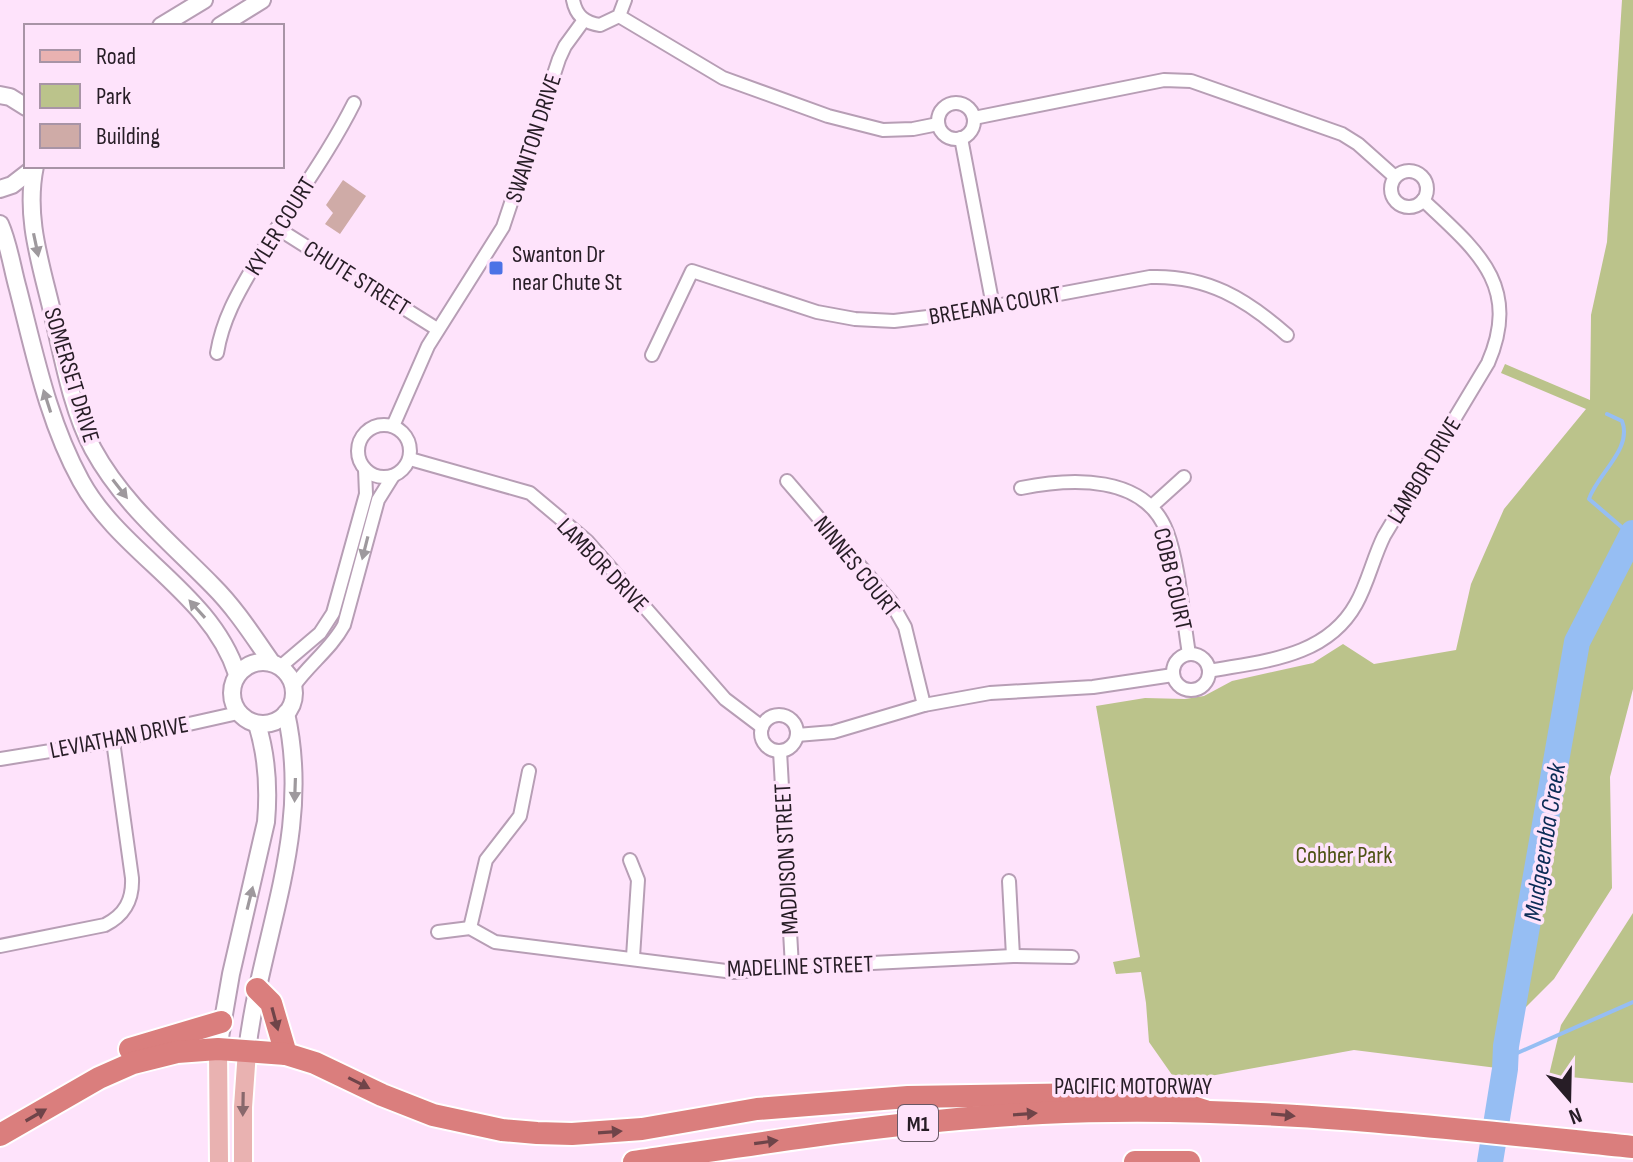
<svg xmlns="http://www.w3.org/2000/svg" width="1633" height="1162" font-family="'Sofia Sans Condensed',sans-serif">
	<style>
		.green { fill: #bbc38b }
		.lines { fill: none; stroke-linecap: round; stroke-linejoin: round }
		.stream { stroke: #96bef3; stroke-width: 4 }
		.river { stroke: #96bef3; stroke-width: 26 }
		.building { fill: #cfaba7 }
		.street-casing { stroke: #b79eb5; stroke-width: 16 }
		.secondary-casing { stroke: #b79eb5; stroke-width: 20 }
		.primary-casing { stroke: #fff; stroke-width: 22 }
		.highway-casing { stroke: #fff; stroke-width: 26 }
		.street { stroke: #fff; stroke-width: 12 }
		.secondary { stroke: #fff; stroke-width: 16 }
		.primary { stroke: #e9b2b1; stroke-width: 18 }
		.highway { stroke: #da7e7d; stroke-width: 22 }
		.oneway { fill: #9e999d }
		.oneway2 { fill: #6f4449 }
		.oneway3 { fill: #88686c }
		.poi-dot { fill: #4b73e6; stroke: #fee3fb; stroke-width: 3 }
		.labels { text-anchor: middle; stroke-width: 7; stroke-linejoin: round; paint-order: stroke }
		.shield { fill: #fee3fb; stroke: #685866; stroke-width: 2 }
		.shield-label { font-size: 22px; font-weight: bold; fill: #271d26 }
		.street-label { font-size: 24px; fill: #271d26; stroke: #fee3fb }
		.poi-label { font-size: 24px; fill: #271d26; stroke: #fee3fb; text-anchor: start }
		.park-label { font-size: 24px; fill: #4e5315; stroke: #fee3fb }
		.water-label { font-size: 26px; font-style: italic; fill: #0b2c56; stroke: #fee3fb }
	</style>
	<rect width="100%" height="100%" fill="#fee3fb"/>
	<g class="green">
		<polygon points="1622,0 1633,0 1633,689 1610,777 1612,888 1554,979 1511,1022 1505,1069 1354,1050 1177,1082 1149,1042 1146,1003 1141,972 1116,974 1113,962 1140,957 1096,706 1145,698 1185,699 1204,696 1232,681 1313,663 1343,644 1374,664 1456,650 1471,584 1504,509 1586,409 1501,373 1505,364 1590,400 1591,315 1607,242"/>
		<polygon points="1633,913 1633,1083 1549,1075 1561,1025"/>
	</g>
	<g class="lines">
		<g class="stream">
			<path d="M 1607,414 L 1622,421 C 1633,449 1597,474 1589,499 L 1632,536"/>
			<polyline points="1506,1058 1633,1002"/>
		</g>
		<polyline class="river" points="1490,1162 1505,1069 1506,1046 1577,642 1633,533"/>
	</g>
	<polygon class="building" points="343,180 366,196 340,234 325,224 333,213 326,205"/>
	<g class="lines">
		<g class="street-casing">
			<g id="street">
				<path d="M 573,0 C 576,16 585,23 600,25 L 619,16 L 625,0"/>
				<polyline points="619,16 723,78 828,116 883,130 913,129 938,124"/>
				<circle cx="956" cy="121" r="18"/>
				<polyline points="974,118 1164,80 1191,81 1342,134 1358,144 1395,177"/>
				<polyline points="961,138 993,306"/>
				<circle cx="1409" cy="189" r="18"/>
				<polyline points="277,228 437,329"/>
				<path d="M 217,353 C 223,316 241,288 259,257 C 290,205 327,157 354,103"/>
				<path d="M 652,355 L 692,271 L 817,312 L 855,319 L 894,321 L 953,314 L 1150,277 C 1207,275 1246,299 1287,335"/>
				<circle cx="384" cy="451" r="26"/>
				<polyline points="393,426 428,346 503,227 559,59 565,46 584,20"/>
				<polyline points="410,459 530,493 587,541 725,699 762,727"/>
				<polyline points="787,481 891,602 905,627 924,705"/>
				<path d="M 1021,488 C 1071,478 1145,474 1167,532 C 1179,564 1183,618 1189,654"/>
				<polyline points="1152,506 1184,477"/>
				<circle cx="1191" cy="672" r="18"/>
				<polyline points="280,667 320,633 333,613 366,494 365,469"/>
				<path d="M 1209,671 C 1262,661 1326,658 1356,604 C 1368,583 1373,558 1384,536 L 1488,363 C 1522,285 1476,250 1423,200"/>
				<path d="M 293,687 C 309,664 331,649 344,625 L 378,500 L 393,476"/>
				<circle cx="779" cy="733" r="18"/>
				<polyline points="797,735 833,732 924,705 990,693 1093,687 1173,675"/>
				<polyline points="780,751 792,967"/>
				<polyline points="0,759 113,741 238,713"/>
				<polyline points="630,860 638,880 633,957"/>
				<polyline points="1009,881 1013,956"/>
				<polyline points="470,928 486,860 520,816 529,771"/>
				<polyline points="438,932 470,928 495,942 734,972 792,967 1013,956 1072,957"/>
				<path d="M 0,946 L 105,925 C 125,915 133,900 132,878 L 113,741"/>
			</g>
		</g>
		<g class="secondary-casing">
			<g id="secondary">
				<polyline points="161,26 204,0"/>
				<polyline points="220,26 262,0"/>
				<polyline points="0,95 10,97 26,107"/>
				<path d="M 35,166 C 25,214 39,258 50,303 C 62,351 70,406 93,449 C 123,504 170,542 213,586 C 236,609 253,636 272,663"/>
				<polyline points="0,189 12,185 34,168"/>
				<path d="M 0,224 C 9,244 12,268 18,289 C 35,355 48,421 81,481 C 121,554 211,593 237,674"/>
				<circle cx="263" cy="693" r="31"/>
				<path d="M 218,1049 L 231,974 L 266,822 C 269,788 267,756 257,724"/>
				<path d="M 247,1051 C 261,933 313,833 286,713"/>
			</g>
		</g>
		<g class="primary-casing">
			<g id="primary">
				<polyline points="218,1049 219,1162"/>
				<polyline points="243,1162 243,1107 247,1051"/>
			</g>
		</g>
		<g class="highway-casing">
			<g id="highway">
				<polyline points="257,989 271,1003 286,1054"/>
				<polyline points="130,1049 221,1022"/>
				<polyline points="0,1135 99,1078 133,1063 177,1052 218,1049 286,1054 315,1063 382,1095 433,1115 502,1130 537,1133 572,1134 642,1129 757,1109 908,1097 1149,1093 1205,1111"/>
				<path d="M 634,1162 C 769,1142 905,1120 1042,1113 C 1240,1103 1437,1127 1633,1147"/>
				<polyline points="1135,1162 1189,1162"/>
			</g>
		</g>
		<use href="#street" class="street"/>
		<use href="#secondary" class="secondary"/>
		<use href="#primary" class="primary"/>
		<use href="#highway" class="highway"/>
	</g>
	<defs><path id="oneway-solid" d="M-6-.8H1V-3.2L6.5 0L1 3.2V.8H-6Z" transform="scale(2)"/></defs>
	<g class="oneway">
		<use href="#oneway-solid" transform="translate(36 245) rotate(78)"/>
		<use href="#oneway-solid" transform="translate(47 401) rotate(-108)"/>
		<use href="#oneway-solid" transform="translate(120 489) rotate(52)"/>
		<use href="#oneway-solid" transform="translate(365 548) rotate(104)"/>
		<use href="#oneway-solid" transform="translate(197 609) rotate(-132)"/>
		<use href="#oneway-solid" transform="translate(295 790) rotate(92)"/>
		<use href="#oneway-solid" transform="translate(250 898) rotate(-76)"/>
	</g>
	<g class="oneway2">
		<use href="#oneway-solid" transform="translate(275 1019) rotate(75)"/>
		<use href="#oneway-solid" transform="translate(359 1083) rotate(27)"/>
		<use href="#oneway-solid" transform="translate(1025 1114) rotate(-4)"/>
		<use href="#oneway-solid" transform="translate(36 1115) rotate(-30)"/>
		<use href="#oneway-solid" transform="translate(1283 1115) rotate(5)"/>
		<use href="#oneway-solid" transform="translate(610 1132) rotate(-4)"/>
		<use href="#oneway-solid" transform="translate(766 1142) rotate(-8)"/>
	</g>
	<use class="oneway3" href="#oneway-solid" transform="translate(243 1104) rotate(91)"/>
	<rect class="poi-dot" x="488" y="260" width="16" height="16" rx="4"/>
	<g class="labels">
		<rect class="shield" x="898" y="1105" width="40" height="36" rx="6"/>
		<g class="shield-label">
			<text x="918" y="1131">M1</text>
		</g>
		<g class="street-label">
			<text transform="translate(533 138) rotate(-72)" y="8">SWANTON DRIVE</text>
			<text transform="translate(280 226) rotate(-58)" y="8">KYLER COURT</text>
			<text transform="translate(357 278) rotate(32)" y="8">CHUTE STREET</text>
			<text transform="translate(995 305) rotate(-10)" y="8">BREEANA COURT</text>
			<text transform="translate(72 375) rotate(73)" y="8">SOMERSET DRIVE</text>
			<text transform="translate(1424 470) rotate(-59)" y="8">LAMBOR DRIVE</text>
			<text transform="translate(603 565) rotate(46)" y="8">LAMBOR DRIVE</text>
			<text transform="translate(857 566) rotate(51)" y="8">NINNES COURT</text>
			<text transform="translate(1173 579) rotate(77)" y="8">COBB COURT</text>
			<text transform="translate(119 737) rotate(-11)" y="8">LEVIATHAN DRIVE</text>
			<text transform="translate(786 859) rotate(-93)" y="8">MADDISON STREET</text>
			<text transform="translate(800 966) rotate(-2)" y="8">MADELINE STREET</text>
			<text x="1133" y="1094">PACIFIC MOTORWAY</text>
		</g>
		<g class="poi-label">
			<text x="512" y="262">Swanton Dr<tspan x="512" dy="28">near Chute St</tspan></text>
		</g>
		<g class="park-label">
			<text x="1344" y="863">Cobber Park</text>
		</g>
		<g class="water-label">
			<text transform="translate(1544 842) rotate(-81)" y="9">Mudgeeraba Creek</text>
		</g>
	</g>
	<rect x="24" y="24" width="260" height="144" fill="#fee3fb" stroke="#a894a6" stroke-width="2"/>
	<rect x="40" y="50" width="40" height="12" fill="#e9b2b1" stroke="#a894a6" stroke-width="2"/>
	<text x="96" y="64" font-size="24" fill="#271d26">Road</text>
	<rect x="40" y="84" width="40" height="24" fill="#bbc38b" stroke="#a894a6" stroke-width="2"/>
	<text x="96" y="104" font-size="24" fill="#271d26">Park</text>
	<rect x="40" y="124" width="40" height="24" fill="#cfaba7" stroke="#a894a6" stroke-width="2"/>
	<text x="96" y="144" font-size="24" fill="#271d26">Building</text>
	<g transform="translate(1569 1098) rotate(160)" stroke="#fee3fb" stroke-width="6" paint-order="stroke">
	<path d="M0-6L14 30L0 20L-14 30Z" fill="#271d26"/>
	<text y="-12" font-size="22" font-weight="bold" text-anchor="middle" fill="#271d26">N</text>
	</g>
</svg>
